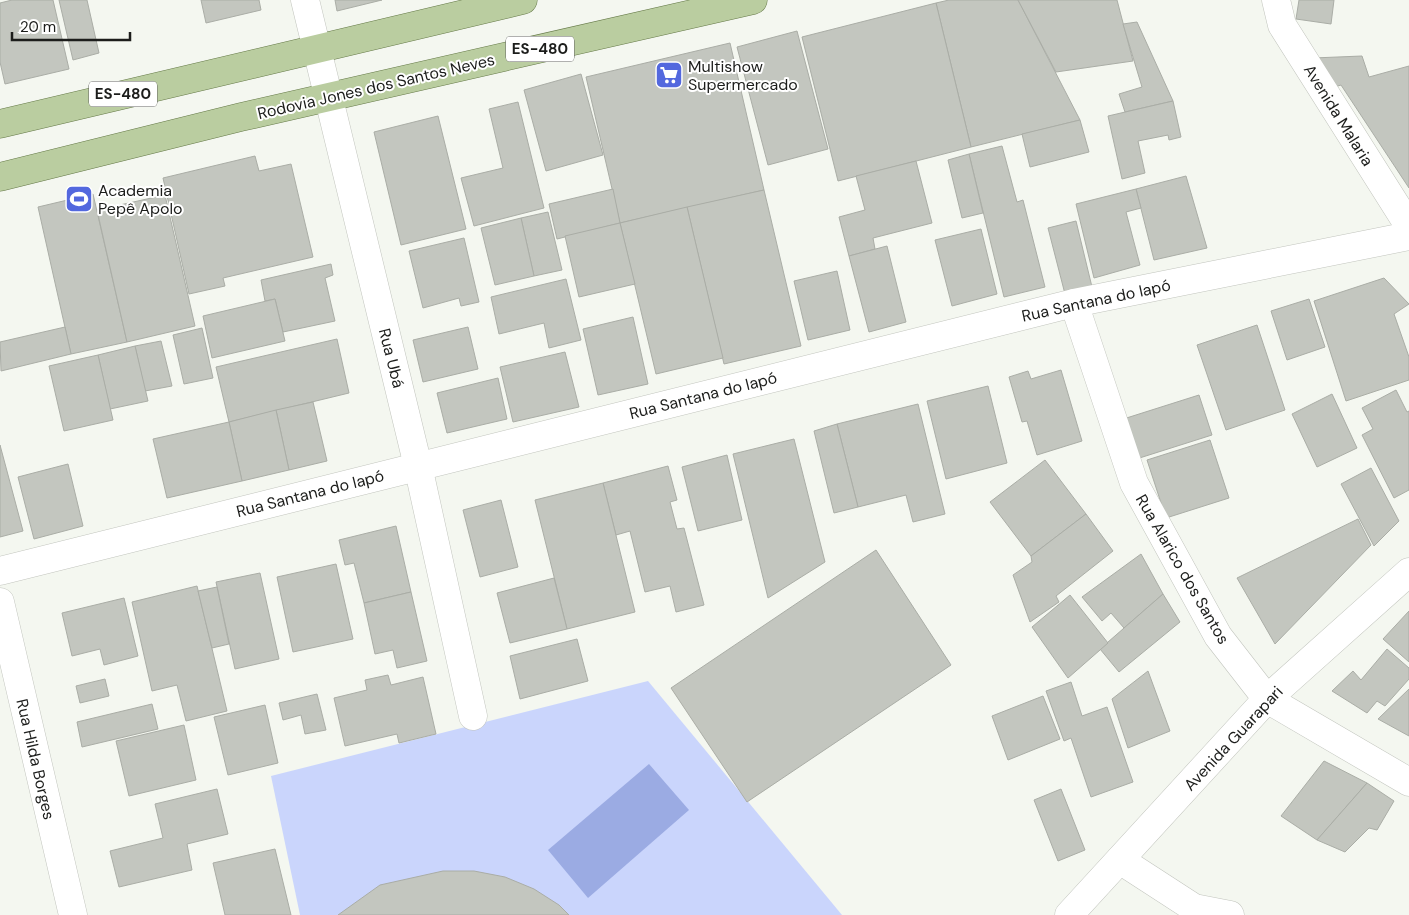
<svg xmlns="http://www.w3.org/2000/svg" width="1409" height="915" font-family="'DM Sans',sans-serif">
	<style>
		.green { fill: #cad5fc }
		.water { fill: #9babe3 }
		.building { fill: #c3c6bf; stroke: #aaada6 }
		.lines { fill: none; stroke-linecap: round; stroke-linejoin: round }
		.minor-casing { stroke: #c2c5be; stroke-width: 29 }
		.major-casing { stroke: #657948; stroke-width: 29 }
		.minor { stroke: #fff; stroke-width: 28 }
		.major { stroke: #bacda0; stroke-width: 28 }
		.labels { text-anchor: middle; stroke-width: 4; stroke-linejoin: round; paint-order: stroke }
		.shield { fill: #fff; stroke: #60615f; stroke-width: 1 }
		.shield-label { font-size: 15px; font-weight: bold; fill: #1c1d1b }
		.poi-label { font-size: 16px; fill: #1c1d1b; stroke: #fff; text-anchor: start }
		.street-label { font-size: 16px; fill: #1c1d1b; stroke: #fff }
	</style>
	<rect width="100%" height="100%" fill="#f4f7f0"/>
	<polygon class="green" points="648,681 842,915 300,915 271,776"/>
	<polygon class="water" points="649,764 689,810 588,898 548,850"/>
	<g class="building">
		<polygon points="12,0 53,0 69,69 5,84 0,62 0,3"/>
		<polygon points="59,0 87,0 99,53 73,60"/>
		<polygon points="201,0 259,0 261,10 206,23"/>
		<polygon points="335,0 382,0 337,11"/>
		<polygon points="949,0 1018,0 1080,120 971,147 936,3"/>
		<polygon points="1018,0 1117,0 1133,61 1056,72"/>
		<polygon points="1299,0 1334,0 1331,24 1296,19"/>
		<polygon points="936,3 971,147 838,181 802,37"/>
		<polygon points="1137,22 1173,101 1125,112 1119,94 1142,87 1123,24"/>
		<polygon points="797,31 828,149 768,165 737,47"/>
		<polygon points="730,43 764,190 620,223 586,77"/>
		<polygon points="1362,56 1369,77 1409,66 1409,188 1341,85 1326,90 1313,58"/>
		<polygon points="581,74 603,155 546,171 524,90"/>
		<polygon points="1173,101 1181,137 1169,140 1168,135 1138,141 1145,173 1122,179 1108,116"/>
		<polygon points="518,102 544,208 474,226 461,178 503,168 489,109"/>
		<polygon points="438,116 466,229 401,245 374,132"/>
		<polygon points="1080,120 1089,152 1030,167 1022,134"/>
		<polygon points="1002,146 1017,202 1023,200 1045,287 1004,297 969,154"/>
		<polygon points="969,154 983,213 962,218 948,160"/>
		<polygon points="255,156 259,171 291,164 313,257 223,278 225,286 189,294 163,178"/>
		<polygon points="916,161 932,223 873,238 875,249 849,256 839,217 865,210 856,176"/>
		<polygon points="1186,176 1207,248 1154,260 1136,189"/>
		<polygon points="613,189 620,223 557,239 549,204"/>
		<polygon points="1136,189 1141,208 1126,212 1140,265 1094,278 1076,204"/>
		<polygon points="764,190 801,346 724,364 687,207"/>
		<polygon points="93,194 127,342 71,354 38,207"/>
		<polygon points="165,195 195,326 127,342 97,210"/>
		<polygon points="687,207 723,358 656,374 620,223"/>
		<polygon points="548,212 562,270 534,276 521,218"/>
		<polygon points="521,218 534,276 495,285 481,228"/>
		<polygon points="1076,221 1092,287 1065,294 1048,228"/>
		<polygon points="620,223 635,284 579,297 565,236"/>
		<polygon points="981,229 997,294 952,306 935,240"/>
		<polygon points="464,238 479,302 461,306 459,298 423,308 409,251"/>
		<polygon points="887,246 906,322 869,332 849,256"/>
		<polygon points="331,264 333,275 325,278 335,321 283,332 275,299 265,301 261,280"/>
		<polygon points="837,271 850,330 808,340 794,281"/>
		<polygon points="1384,278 1409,304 1394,314 1409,357 1409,380 1346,401 1314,301"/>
		<polygon points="566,279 581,340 549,348 544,323 499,334 491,297"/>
		<polygon points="275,299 285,341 212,358 203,316"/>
		<polygon points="1309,299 1325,347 1287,360 1271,311"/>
		<polygon points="633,317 648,384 598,395 583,329"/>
		<polygon points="1257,325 1285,410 1226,430 1197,345"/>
		<polygon points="65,327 71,354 1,371 0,342"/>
		<polygon points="468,327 478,369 423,382 413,340"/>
		<polygon points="202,328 213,378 184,384 173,335"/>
		<polygon points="337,339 349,393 229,422 216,367"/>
		<polygon points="161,341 172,386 145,391 135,346"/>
		<polygon points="135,346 148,401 110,409 98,355"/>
		<polygon points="565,352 579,407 513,422 500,367"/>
		<polygon points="98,355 113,420 64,431 49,366"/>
		<polygon points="1061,370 1082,441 1037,455 1027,421 1022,422 1009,377 1028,371 1031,379"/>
		<polygon points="498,378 507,419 447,433 437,393"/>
		<polygon points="988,386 1007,463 946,479 927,401"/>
		<polygon points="1396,390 1407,412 1409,411 1409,490 1394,498 1362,435 1373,429 1362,408"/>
		<polygon points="1332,394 1357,448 1317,467 1292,414"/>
		<polygon points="1199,395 1212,435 1130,461 1117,421"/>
		<polygon points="313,402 327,461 289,470 276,410"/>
		<polygon points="918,404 945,514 913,522 906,495 858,507 837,424"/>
		<polygon points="276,410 289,470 242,481 229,422"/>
		<polygon points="229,422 242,481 167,498 153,439"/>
		<polygon points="837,424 858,507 834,513 814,431"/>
		<polygon points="794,439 825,562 768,598 733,454"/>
		<polygon points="1210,440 1229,498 1166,518 1147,460"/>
		<polygon points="0,445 23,531 0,537"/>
		<polygon points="727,455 742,520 698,531 682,467"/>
		<polygon points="1045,460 1086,514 1031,556 990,502"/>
		<polygon points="68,464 83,526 34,539 18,477"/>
		<polygon points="668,466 677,500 670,502 677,529 684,528 704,605 676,612 670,586 645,592 630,531 616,535 603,483"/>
		<polygon points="1371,468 1399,521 1374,546 1341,484"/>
		<polygon points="603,483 635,612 567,629 535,500"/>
		<polygon points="501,500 518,567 480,577 463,510"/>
		<polygon points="1086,514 1113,551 1056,596 1059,602 1030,622 1013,575 1032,562 1031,556"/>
		<polygon points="1358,519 1371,545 1275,644 1237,578"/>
		<polygon points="396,526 411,592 364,603 354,563 345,565 339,540"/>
		<polygon points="876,550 951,665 747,802 671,688"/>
		<polygon points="1141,554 1163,594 1124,628 1111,613 1102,621 1082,597"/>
		<polygon points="336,564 353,639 293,652 277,577"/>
		<polygon points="260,573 279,659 235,669 216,582"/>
		<polygon points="554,578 567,629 510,643 497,593"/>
		<polygon points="197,586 227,711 186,721 177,685 152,691 132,602"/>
		<polygon points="217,587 229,644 212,648 198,591"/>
		<polygon points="411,592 427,661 397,668 393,650 375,654 364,603"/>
		<polygon points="1163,594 1180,622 1119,672 1100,649"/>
		<polygon points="1070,595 1108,643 1068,678 1032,627"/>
		<polygon points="124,598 138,656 104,665 100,649 72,656 62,613"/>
		<polygon points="1409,611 1409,662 1383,639"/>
		<polygon points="577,639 588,681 520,699 510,656"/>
		<polygon points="1387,649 1409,668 1409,679 1385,706 1377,701 1367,713 1332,691 1353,671 1361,680"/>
		<polygon points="1148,671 1170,731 1128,748 1112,699"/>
		<polygon points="388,675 391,685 423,677 436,734 399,743 397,734 345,746 334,698 367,690 365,680"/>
		<polygon points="105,679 109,696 80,703 76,686"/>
		<polygon points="1071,682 1082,716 1107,707 1133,782 1091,797 1071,738 1064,741 1046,691"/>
		<polygon points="1409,689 1409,736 1378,719"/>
		<polygon points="317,694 326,730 305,734 301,715 283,720 279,703"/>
		<polygon points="1043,696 1060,739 1008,760 992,716"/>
		<polygon points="152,704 158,729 82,747 77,722"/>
		<polygon points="265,705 278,763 228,775 214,717"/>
		<polygon points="184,725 196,780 129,796 116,741"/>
		<polygon points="1324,761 1367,783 1317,840 1281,816"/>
		<polygon points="1367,783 1394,801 1377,830 1369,828 1345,852 1317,840"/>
		<polygon points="217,789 228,834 187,844 192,870 119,887 110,851 163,838 155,804"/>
		<polygon points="1061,789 1085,850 1058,861 1034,800"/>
		<polygon points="275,849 291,915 225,915 213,863"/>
		<polygon points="443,871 474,871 505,877 534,889 559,905 569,915 338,915 380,885"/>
	</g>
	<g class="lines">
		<g class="minor-casing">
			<g id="minor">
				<polyline points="305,0 418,466 473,716"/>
				<polyline points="1276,0 1282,25 1409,226"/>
				<polyline points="1074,303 1134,483 1218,636 1267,699 1409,782"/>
				<polyline points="0,571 1074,303 1409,236"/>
				<polyline points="0,602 73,915"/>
				<polyline points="1120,860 1194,908 1230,915"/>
				<polyline points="1069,915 1267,699 1409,572"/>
			</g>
		</g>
		<g class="major-casing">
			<g id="major">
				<polyline points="0,124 523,0"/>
				<polyline points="0,177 241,117 753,0"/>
			</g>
		</g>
		<use href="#minor" class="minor"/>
		<use href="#major" class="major"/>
	</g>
	<defs>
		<g id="supermarket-square" transform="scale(1.4375)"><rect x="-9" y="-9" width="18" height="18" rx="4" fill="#5368de" stroke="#fff"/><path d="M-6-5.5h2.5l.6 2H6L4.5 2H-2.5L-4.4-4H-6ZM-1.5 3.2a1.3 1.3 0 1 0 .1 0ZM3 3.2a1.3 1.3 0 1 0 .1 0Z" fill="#fff"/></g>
		<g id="stadium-square" transform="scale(1.4375)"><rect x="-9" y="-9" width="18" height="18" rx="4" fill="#5368de" stroke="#fff"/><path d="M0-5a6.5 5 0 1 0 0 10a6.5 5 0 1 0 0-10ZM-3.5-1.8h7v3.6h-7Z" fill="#fff"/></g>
	</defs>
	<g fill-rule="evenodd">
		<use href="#supermarket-square" x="669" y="75"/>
		<use href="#stadium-square" x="79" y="199"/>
	</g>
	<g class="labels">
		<g class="shield">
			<rect x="506" y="36.5" width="68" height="25" rx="4"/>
			<rect x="89" y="81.5" width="68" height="25" rx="4"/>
		</g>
		<g class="shield-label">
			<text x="540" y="54">ES-480</text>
			<text x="123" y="99">ES-480</text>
		</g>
		<g class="poi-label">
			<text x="688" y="72">Multishow<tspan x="688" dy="18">Supermercado</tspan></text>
			<text x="98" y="196">Academia<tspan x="98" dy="18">Pepê Apolo</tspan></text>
		</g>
		<g class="street-label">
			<text transform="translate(376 86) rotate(-13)" y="6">Rodovia Jones dos Santos Neves</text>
			<text transform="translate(1339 115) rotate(58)" y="6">Avenida Malaria</text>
			<text transform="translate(1096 300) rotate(-12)" y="6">Rua Santana do Iapó</text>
			<text transform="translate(392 358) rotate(76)" y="6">Rua Ubá</text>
			<text transform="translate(703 395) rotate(-14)" y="6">Rua Santana do Iapó</text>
			<text transform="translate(310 493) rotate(-14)" y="6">Rua Santana do Iapó</text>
			<text transform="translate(1183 569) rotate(60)" y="6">Rua Alarico dos Santos</text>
			<text transform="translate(1233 738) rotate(-47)" y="6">Avenida Guarapari</text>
			<text transform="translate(36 759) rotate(77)" y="6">Rua Hilda Borges</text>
		</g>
	</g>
	<path d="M12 32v8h118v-8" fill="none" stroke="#1c1d1b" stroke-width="2.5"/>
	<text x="20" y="32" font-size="15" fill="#1c1d1b" stroke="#ffffff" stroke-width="4" paint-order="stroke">20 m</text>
</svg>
